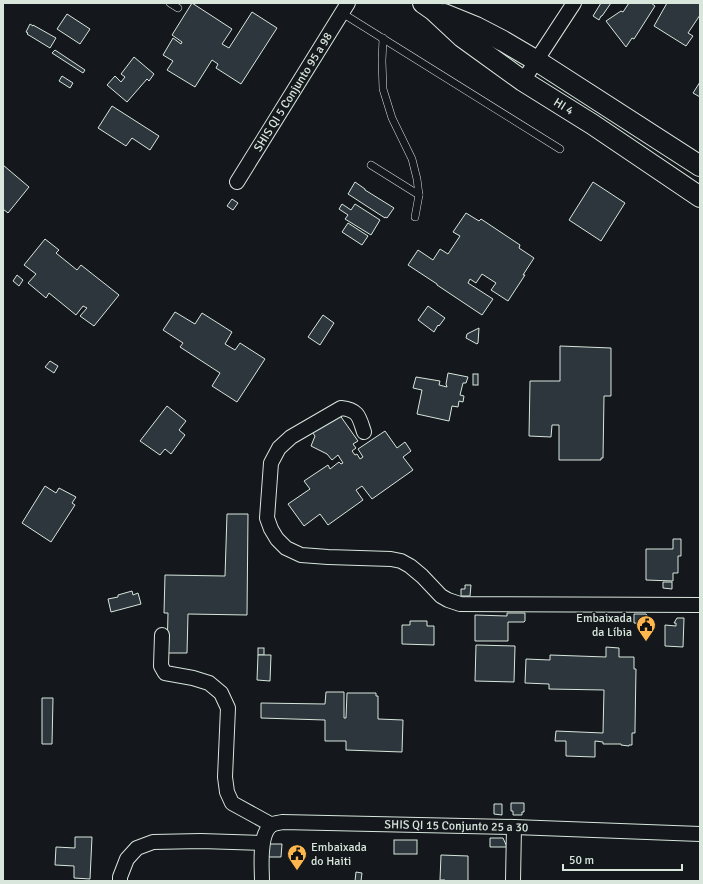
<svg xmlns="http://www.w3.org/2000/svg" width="703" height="884" font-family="Signika,sans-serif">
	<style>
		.building { fill: #2c363c; stroke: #d8e6dc }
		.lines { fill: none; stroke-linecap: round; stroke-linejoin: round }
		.lane-casing { stroke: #d8e6dc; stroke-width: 8 }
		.street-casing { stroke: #d8e6dc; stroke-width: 16 }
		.secondary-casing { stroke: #d8e6dc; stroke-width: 22 }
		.lane { stroke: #14181c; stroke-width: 7 }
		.street { stroke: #14181c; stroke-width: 14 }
		.secondary { stroke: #14181c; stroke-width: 20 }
		.labels { text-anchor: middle; stroke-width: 3; stroke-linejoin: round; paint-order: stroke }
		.street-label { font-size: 12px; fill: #d8e6dc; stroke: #14181c }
		.poi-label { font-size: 12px; fill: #d8e6dc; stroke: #14181c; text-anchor: end }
	</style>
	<rect width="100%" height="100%" fill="#14181c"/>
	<g class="building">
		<polygon points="192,3 232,29 222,44 229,48 252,12 277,28 241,84 216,68 218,64 212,60 195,87 167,70 173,61 163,55 173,38 181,44 182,42 172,35"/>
		<polygon points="601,3 611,3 602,16 601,16 599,20 593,16"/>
		<polygon points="629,3 651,3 655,6 634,39 632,38 626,47 606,21 621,11 623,12"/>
		<polygon points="667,3 700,3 700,15 688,33 693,36 686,46 654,26"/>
		<polygon points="67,14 90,29 80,44 57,29"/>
		<polygon points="30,24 33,26 33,25 56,38 50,48 27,34 28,33 26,32"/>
		<polygon points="55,50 85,70 83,73 52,53"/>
		<polygon points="134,57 154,74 149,81 147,79 127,102 107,85 115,76 121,82 125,77 121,74"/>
		<polygon points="62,76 73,83 70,88 59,81"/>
		<polygon points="700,82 700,97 693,93"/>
		<polygon points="112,106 159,136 150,150 132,138 126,146 98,128"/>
		<polygon points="3,165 29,187 8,213 3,209"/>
		<polygon points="355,182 365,189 365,190 394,208 387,218 385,217 385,218 348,194"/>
		<polygon points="593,182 625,203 601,241 569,220"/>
		<polygon points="232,199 238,203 233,210 227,206"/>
		<polygon points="342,204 351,210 355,204 380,220 371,235 345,219 348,215 339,209"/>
		<polygon points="466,213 479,221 481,219 520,245 519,248 534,258 523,275 525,275 508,301 491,290 496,283 482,274 476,283 470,279 468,283 493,299 482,315 437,285 437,284 408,265 418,250 433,260 440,249 448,254 460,236 453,232"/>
		<polygon points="348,223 368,236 362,245 342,232"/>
		<polygon points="45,239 59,250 56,253 77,270 81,265 119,295 94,326 80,316 87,308 83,306 76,315 49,293 46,298 28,283 36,274 24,265"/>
		<polygon points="17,275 23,280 19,286 13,281"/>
		<polygon points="428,306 445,318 439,326 438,325 434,332 418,320"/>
		<polygon points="175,312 195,324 202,313 232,332 225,344 235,350 240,343 265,359 237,402 212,386 220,373 180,347 183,343 163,330"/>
		<polygon points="323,315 334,323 320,345 308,337"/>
		<polygon points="479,328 478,343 477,344 466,338 467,334"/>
		<polygon points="560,346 611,348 611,396 604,396 603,458 601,458 601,460 559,460 559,425 552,425 551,437 529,436 530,381 560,381"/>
		<polygon points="50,361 58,366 54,373 45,367"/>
		<polygon points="448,373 468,377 466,383 463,383 460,395 464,396 463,402 459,401 458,407 452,406 449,421 417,414 422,390 413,388 416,377 440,381 439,385 447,387 446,384"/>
		<rect x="473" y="374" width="5" height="11"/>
		<polygon points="167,406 186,421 179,430 185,435 171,454 165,449 160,455 140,441"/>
		<polygon points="339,414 358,441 353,444 356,448 352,451 355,455 357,454 360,459 363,457 358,449 385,431 397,448 405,442 411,451 403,457 413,470 372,499 362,486 356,490 363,500 328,525 320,514 304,526 288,504 310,489 304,481 328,465 330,469 339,462 341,464 343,463 338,455 332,460 327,454 311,446 315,436 312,432"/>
		<polygon points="45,486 56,493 59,488 76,497 72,503 75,505 51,542 22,523"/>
		<polygon points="227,514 248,514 247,615 188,614 187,653 167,653 168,613 164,613 165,575 225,576"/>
		<polygon points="673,539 681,539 681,556 678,556 678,573 673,573 673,581 646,580 646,549 673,549"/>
		<polygon points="663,582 672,582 672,589 663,588"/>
		<polygon points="465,585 471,585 470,596 461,596 461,589 465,589"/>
		<polygon points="132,591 133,595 138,593 141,604 111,612 108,599 118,597 118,595"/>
		<polygon points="507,613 525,613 525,621 524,622 508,622 508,641 475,641 475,615 507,616"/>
		<polygon points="634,614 646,614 651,622 651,624 634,623"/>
		<polygon points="677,618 684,618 683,647 665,646 665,625 676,626 676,623 674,623"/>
		<polygon points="410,621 427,621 427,626 434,626 434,645 402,644 402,625 410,625"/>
		<polygon points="476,645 515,646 514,682 475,681"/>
		<polygon points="606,647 619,648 619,657 634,657 634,669 636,669 635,728 635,733 632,733 632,745 629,745 629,746 621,745 621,744 603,744 603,742 595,741 595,757 566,756 566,741 555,741 556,731 603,733 604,690 549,689 549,684 525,683 526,659 550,660 550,655 606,657"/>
		<rect x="258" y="648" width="6" height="7"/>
		<polygon points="258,655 271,655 270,681 257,680"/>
		<polygon points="326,692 344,692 344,718 346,718 347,693 376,693 376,696 378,696 378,719 403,720 402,752 346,750 346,741 325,741 325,720 261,718 261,703 325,704"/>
		<polygon points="42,698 53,698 52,744 42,744"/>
		<polygon points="511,803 524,803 524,812 522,812 522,815 513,815 513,811 511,811"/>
		<polygon points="494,804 502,804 502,815 494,814"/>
		<polygon points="75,837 92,837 90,879 74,878 74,866 55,865 56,847 75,848"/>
		<polygon points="490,838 503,838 507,847 490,847"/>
		<rect x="394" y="840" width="23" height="14"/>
		<polygon points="269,844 282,844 281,857 268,857"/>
		<polygon points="441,855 468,856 468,881 445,881 445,880 440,880"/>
		<polygon points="356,872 362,873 361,881 355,881"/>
	</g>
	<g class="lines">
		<g class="lane-casing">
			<g id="lane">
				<polyline points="170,3 178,8"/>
				<polyline points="342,13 560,149"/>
				<polyline points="383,38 382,61 383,89 392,118 412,159 417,179 419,195 415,217"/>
				<polyline points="371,165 419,195"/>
			</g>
		</g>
		<g class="street-casing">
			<g id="street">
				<polyline points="523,81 574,3"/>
				<path id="s1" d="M 237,182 L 348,3"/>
				<path d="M 364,432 C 359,417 359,410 341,408 L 291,437 L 279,448 L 271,463 L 267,518 L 271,529 L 277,539 L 286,548 L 301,555 L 328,557 L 391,559 L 401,561 L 410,566 L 422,576 L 441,596 L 448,600 L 460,604 L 700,605"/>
				<polyline points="162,635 161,666 165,673 193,678 209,683 221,693 228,708 225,777 227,792 232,803 272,825"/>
				<polyline points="120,881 120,877 127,859 137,848 153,842 201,841 262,843"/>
				<path id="s2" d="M 262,881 C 262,867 258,832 273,824 C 276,823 279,823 282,822 L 514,827 L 700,834"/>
				<polyline points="513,881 514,827"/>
			</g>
		</g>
		<g class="secondary-casing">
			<g id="secondary">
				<path id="s3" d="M 423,3 L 433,10 L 462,37 L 523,81 L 592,124 L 700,197"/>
				<polyline points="444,14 476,27 503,41 537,61 700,166"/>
			</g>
		</g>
		<use href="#lane" class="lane"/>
		<use href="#street" class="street"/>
		<use href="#secondary" class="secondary"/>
	</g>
	<defs>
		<g id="civic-pin" transform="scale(1)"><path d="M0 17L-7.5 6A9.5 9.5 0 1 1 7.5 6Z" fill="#ffb74d" stroke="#14181c"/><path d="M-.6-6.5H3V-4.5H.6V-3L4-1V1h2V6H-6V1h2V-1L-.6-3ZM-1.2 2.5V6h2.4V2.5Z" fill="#111"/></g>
	</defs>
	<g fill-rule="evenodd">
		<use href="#civic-pin" x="646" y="625"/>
		<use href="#civic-pin" x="297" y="854"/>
	</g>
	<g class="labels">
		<g class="street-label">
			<text dy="4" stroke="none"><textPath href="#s1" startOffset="106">SHIS QI 5 Conjunto 95 a 98</textPath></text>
			<text dy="4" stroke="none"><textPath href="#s3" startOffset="175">HI 4</textPath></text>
			<text dy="4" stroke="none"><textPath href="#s2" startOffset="244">SHIS QI 15 Conjunto 25 a 30</textPath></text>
		</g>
		<g class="poi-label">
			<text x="632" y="622">Embaixada<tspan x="632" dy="14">da Líbia</tspan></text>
			<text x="311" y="851" text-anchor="start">Embaixada<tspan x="311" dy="14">do Haiti</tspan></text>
		</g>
	</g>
	<rect width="703" height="884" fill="none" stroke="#d8e6dc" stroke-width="8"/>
	<path d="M563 864v6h119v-6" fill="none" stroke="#d8e6dc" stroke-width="2"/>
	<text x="569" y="864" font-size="12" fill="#d8e6dc" stroke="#14181c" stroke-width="3" paint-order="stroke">50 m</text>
</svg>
